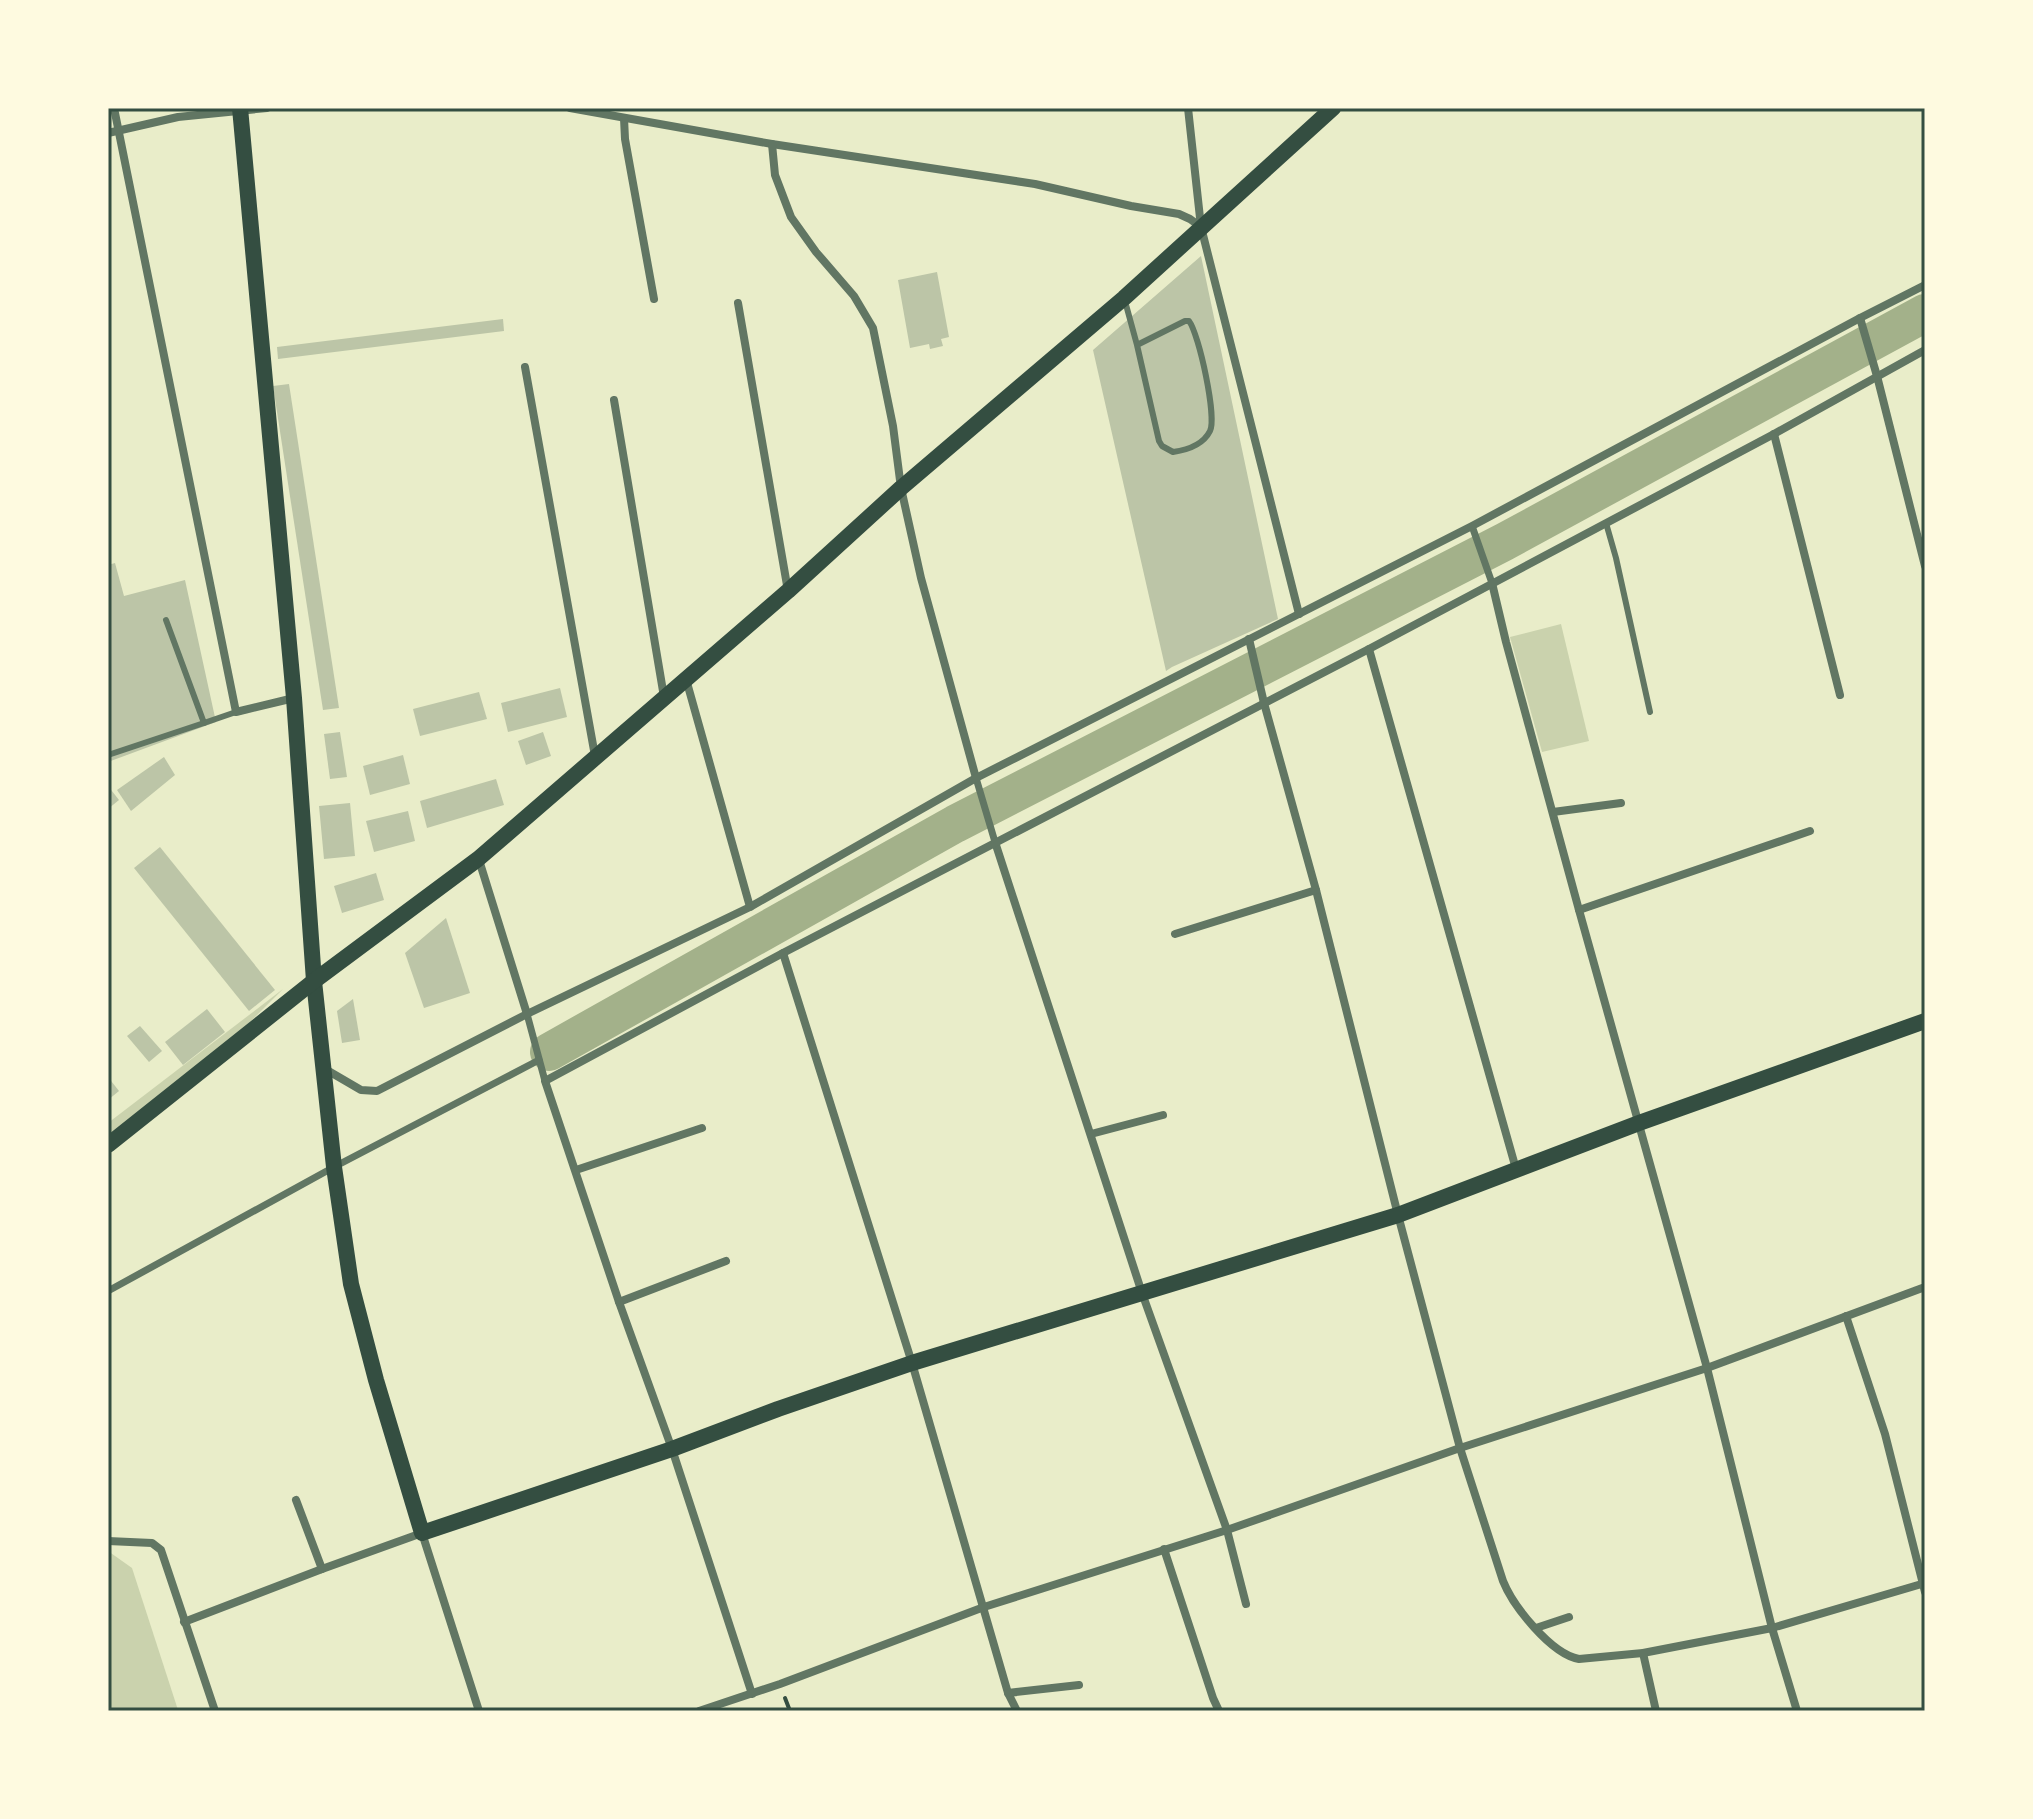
<svg xmlns="http://www.w3.org/2000/svg" width="2033" height="1819" font-family="'Space Grotesk',sans-serif">
	<style>
		.green { fill: #cad2ad }
		.lines { fill: none; stroke-linecap: round; stroke-linejoin: round }
		.river { stroke: #a3b18a; stroke-width: 38 }
		.building { fill: #bcc5a7 }
		.path { stroke: #344e41; stroke-width: 4 }
		.service { stroke: #617663; stroke-width: 6 }
		.pedestrian { stroke: #617663; stroke-width: 7 }
		.minor { stroke: #617663; stroke-width: 8 }
		.secondary { stroke: #344e41; stroke-width: 16 }
		.neatline { fill: none; stroke: #344e41; stroke-width: 3 }
	</style>
	<rect width="100%" height="100%" fill="#e9edc9"/>
	<g class="green">
		<polygon points="1561,624 1589,741 1542,752 1510,637"/>
		<polygon points="283,989 221,1051 108,1145 108,1123"/>
		<polygon points="108,1551 132,1568 178,1710 108,1711"/>
	</g>
	<g class="lines">
		<polyline class="river" points="549,1052 955,824 1504,542 1925,313"/>
	</g>
	<g class="building">
		<polygon points="1201,256 1278,619 1172,667 1166,671 1093,350"/>
		<polygon points="937,272 949,337 941,339 943,346 930,349 929,344 910,348 898,280"/>
		<polygon points="503,319 504,331 278,359 277,347"/>
		<polygon points="289,384 339,708 323,710 273,386"/>
		<polygon points="115,563 124,596 185,580 216,722 108,762 108,565"/>
		<polygon points="560,688 567,717 508,732 501,703"/>
		<polygon points="479,692 487,719 420,736 413,709"/>
		<polygon points="340,732 347,777 330,779 324,734"/>
		<polygon points="543,732 551,756 526,765 518,741"/>
		<polygon points="403,755 410,784 370,795 363,766"/>
		<polygon points="164,757 175,775 131,811 117,790"/>
		<polygon points="496,779 504,805 427,828 420,801"/>
		<polygon points="108,786 119,800 108,809"/>
		<polygon points="350,803 355,856 324,859 319,806"/>
		<polygon points="408,811 415,841 374,852 366,821"/>
		<polygon points="160,847 275,990 249,1011 134,868"/>
		<polygon points="376,873 384,900 342,913 334,886"/>
		<polygon points="446,918 470,993 424,1008 405,953"/>
		<polygon points="353,999 360,1040 342,1043 337,1011"/>
		<polygon points="207,1009 225,1032 183,1065 165,1042"/>
		<polygon points="140,1026 162,1051 149,1062 127,1036"/>
		<polygon points="108,1077 119,1091 108,1100"/>
	</g>
	<g class="lines">
		<polyline class="path" points="785,1698 790,1711"/>
		<g class="service">
			<path d="M 1125,301 L 1137,345 L 1159,441 L 1162,446 L 1173,452 C 1187,450 1203,445 1210,431 C 1217,417 1199,334 1189,321 L 1185,321 L 1137,345"/>
			<polyline points="1606,523 1616,558 1650,712"/>
			<polyline points="166,620 204,723 236,712"/>
			<polyline points="108,755 204,723"/>
		</g>
		<g class="pedestrian">
			<polyline points="1472,526 1492,583"/>
			<polyline points="976,778 995,842"/>
			<polyline points="527,1014 545,1081"/>
			<polyline points="108,1291 334,1167 539,1060"/>
		</g>
		<g class="minor">
			<polyline points="114,108 236,712 294,698"/>
			<polyline points="570,108 772,144 1035,184 1131,206 1179,214 1190,219 1201,227"/>
			<polyline points="1188,108 1201,227 1299,614"/>
			<polyline points="624,118 625,139 654,299"/>
			<polyline points="108,133 178,117 267,108"/>
			<polyline points="772,144 775,175 791,217 816,252 854,296 873,328 893,426 901,488 921,578 976,778"/>
			<polyline points="738,303 788,591"/>
			<polyline points="1860,318 1877,376 1925,566"/>
			<polyline points="525,367 595,756"/>
			<polyline points="614,400 664,697"/>
			<polyline points="1774,434 1840,695"/>
			<polyline points="1492,583 1506,642 1579,910 1707,1368 1772,1628 1797,1711"/>
			<path d="M 1249,639 L 1264,703 L 1316,890 L 1398,1215 L 1460,1448 L 1503,1581 C 1513,1606 1551,1654 1579,1659 L 1643,1653 L 1772,1628 L 1925,1583"/>
			<polyline points="1369,649 1516,1169"/>
			<polyline points="686,679 750,907"/>
			<polyline points="1553,812 1621,803"/>
			<polyline points="995,842 1142,1293 1227,1530 1246,1604"/>
			<polyline points="479,860 527,1014"/>
			<polyline points="1579,910 1810,831"/>
			<polyline points="1175,934 1316,890"/>
			<polyline points="783,953 912,1363 1008,1693 1017,1711"/>
			<polyline points="325,1069 361,1090 377,1091 527,1014 750,907 976,778 1472,526 1860,318 1925,285"/>
			<polyline points="1091,1134 1163,1115"/>
			<polyline points="576,1170 702,1128"/>
			<polyline points="619,1302 726,1261"/>
			<polyline points="1846,1316 1885,1434 1925,1592"/>
			<polyline points="296,1500 322,1569"/>
			<polyline points="108,1541 152,1543 161,1550 215,1711"/>
			<polyline points="1164,1549 1213,1698 1219,1711"/>
			<polyline points="184,1622 322,1569 422,1533 479,1711"/>
			<polyline points="1536,1628 1569,1617"/>
			<polyline points="1643,1653 1656,1711"/>
			<polyline points="1008,1693 1079,1685"/>
			<polyline points="752,1694 672,1449 619,1302 545,1081 783,953 1369,649 1774,434 1925,350"/>
			<polyline points="699,1711 780,1684 984,1607 1227,1530 1460,1448 1707,1368 1925,1287"/>
		</g>
		<g class="secondary">
			<polyline points="240,108 294,698 314,981 334,1167 351,1284 376,1380 422,1533 672,1449 778,1409 912,1363 1398,1215 1639,1123 1925,1021"/>
			<polyline points="108,1145 314,981 478,859 788,591 901,488 1124,298 1333,108"/>
		</g>
	</g>
	<rect width="2033" height="1819" fill="none" stroke="#fefae0" stroke-width="220"/>
	<rect x="110" y="110" width="1813" height="1599" class="neatline"/>
</svg>
